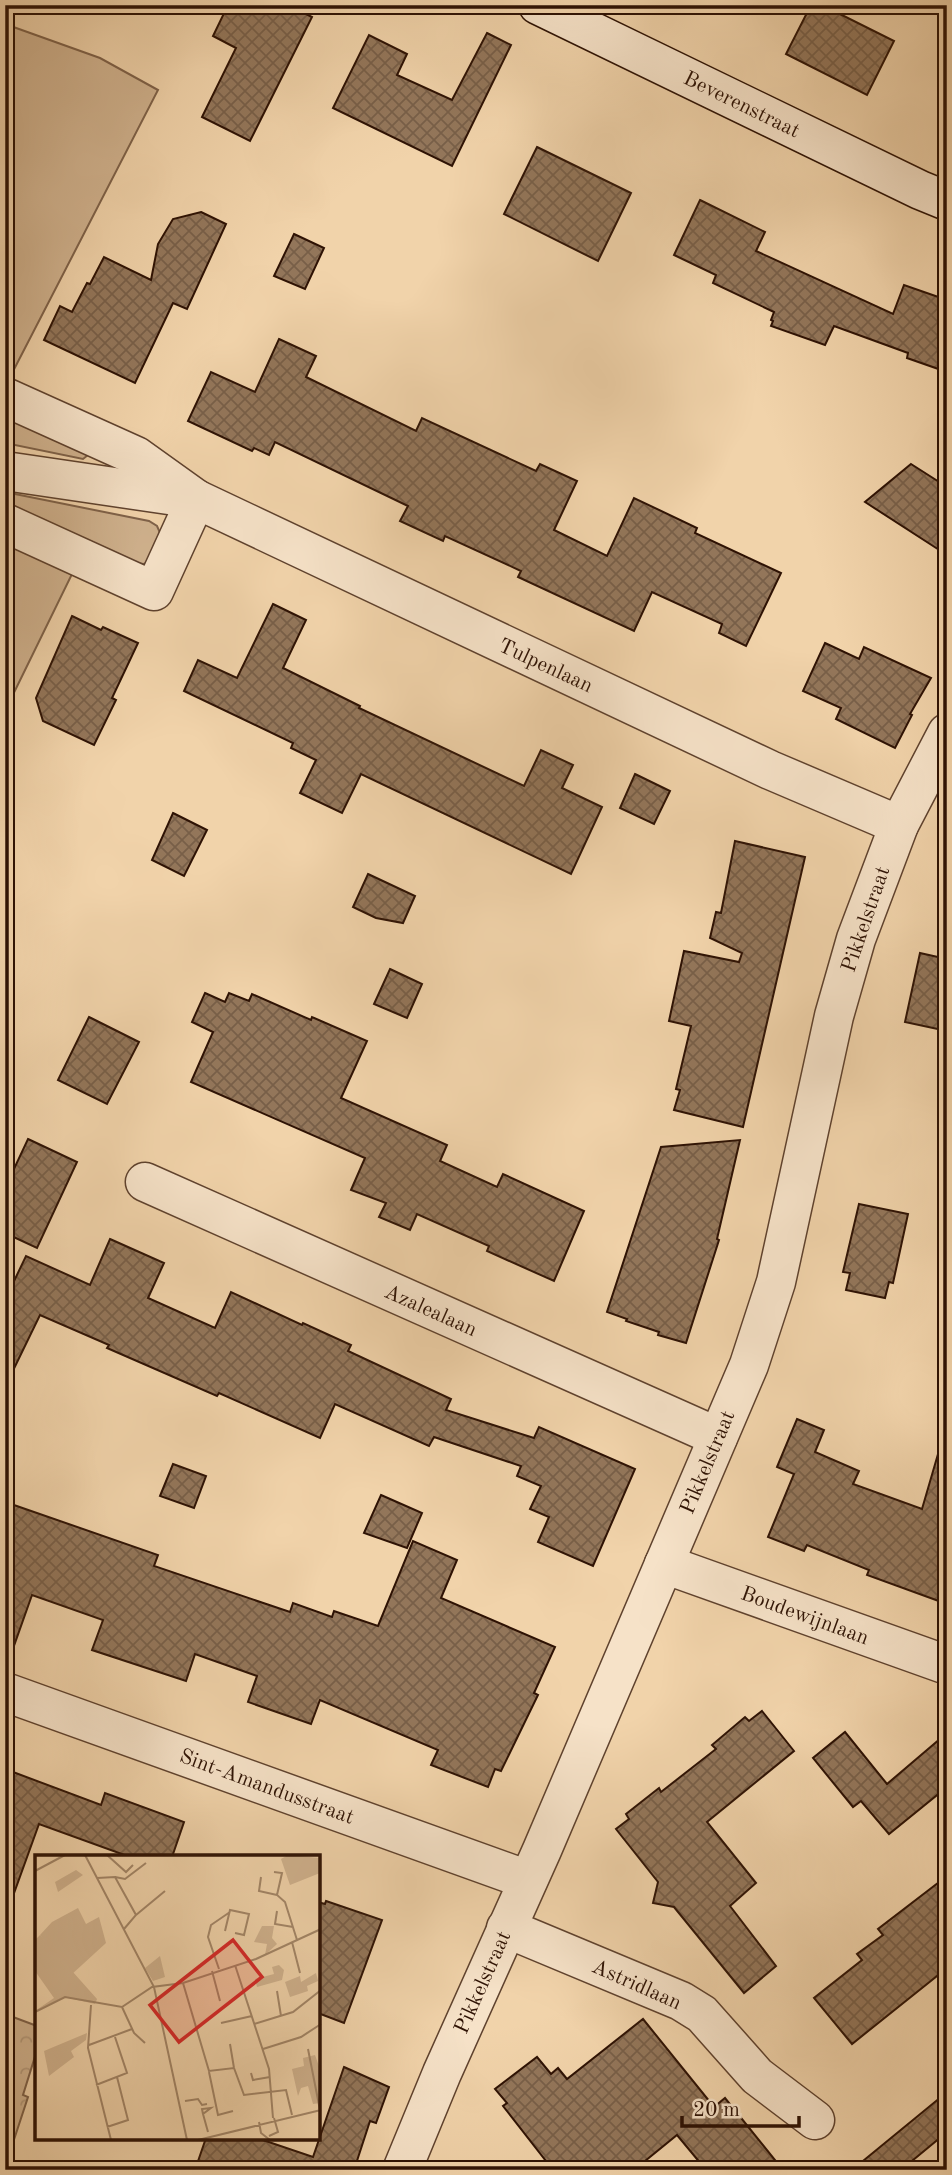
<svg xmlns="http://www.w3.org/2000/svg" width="952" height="2175" font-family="'Old Standard TT',serif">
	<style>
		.grass { fill: #d0b28e; stroke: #7f6249; stroke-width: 2 }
		.forest { fill: url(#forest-crowns); stroke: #7f6249; stroke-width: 2 }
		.building { fill: url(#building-cross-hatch); stroke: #2e1204; stroke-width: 2 }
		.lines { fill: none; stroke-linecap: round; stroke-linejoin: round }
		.street-casing { stroke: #5f422e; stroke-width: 41 }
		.secondary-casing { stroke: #2e1204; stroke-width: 41 }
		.street { stroke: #f6e2c8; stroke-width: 38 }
		.secondary { stroke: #f6e2c8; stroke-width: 38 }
		.labels { text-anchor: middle; stroke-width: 7; stroke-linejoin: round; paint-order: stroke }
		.street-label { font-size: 21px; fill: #2e1204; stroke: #f6e2c8 }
		.inset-road { fill: none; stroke: #a38668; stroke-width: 2 }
		.view { fill: #d62828; fill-opacity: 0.15; stroke: #d62828; stroke-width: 3.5 }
		.inset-edge { fill: none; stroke: #2e1204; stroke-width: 3.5 }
	</style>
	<defs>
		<pattern id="forest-crowns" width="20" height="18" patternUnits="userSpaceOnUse" patternTransform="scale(1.75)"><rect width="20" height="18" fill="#d0b28e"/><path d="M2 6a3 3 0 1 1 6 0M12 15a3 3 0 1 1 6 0" fill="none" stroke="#b39879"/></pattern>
		<pattern id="building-cross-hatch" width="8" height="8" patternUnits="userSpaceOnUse" patternTransform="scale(1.75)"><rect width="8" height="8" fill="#93765a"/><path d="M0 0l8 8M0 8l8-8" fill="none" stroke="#785f48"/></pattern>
	</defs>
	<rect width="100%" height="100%" fill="#f1d3aa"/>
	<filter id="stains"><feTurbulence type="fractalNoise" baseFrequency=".00286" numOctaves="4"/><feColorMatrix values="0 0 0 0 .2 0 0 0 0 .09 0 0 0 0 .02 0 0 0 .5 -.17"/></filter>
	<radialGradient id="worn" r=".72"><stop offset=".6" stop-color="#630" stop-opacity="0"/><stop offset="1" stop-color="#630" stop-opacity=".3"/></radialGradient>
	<g class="grass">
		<polygon points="5,24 100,58 158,90 8,381 5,379"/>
		<polygon points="5,411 88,455 83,459 5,443"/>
		<polygon points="5,492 149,521 157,526 161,535 153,560 144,564 134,563 5,507"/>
		<polygon points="5,540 73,572 5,711"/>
	</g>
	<polygon class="forest" points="5,2014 37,2026 37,2050 23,2095 28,2097 5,2167"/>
	<g class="building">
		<polygon points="228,5 288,5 312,17 250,141 202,117 236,48 213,36"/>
		<polygon points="811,5 822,5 894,41 867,95 786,54"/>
		<polygon points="487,33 511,45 452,166 333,108 369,35 407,54 397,75 452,100"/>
		<polygon points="537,147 631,193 598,261 504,214"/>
		<polygon points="700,200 765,232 756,251 893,314 904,285 947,300 947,372 907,358 908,353 834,326 825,345 771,326 773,321 771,320 774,312 713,283 716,275 674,255"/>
		<polygon points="201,212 226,224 187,309 173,303 135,383 44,340 60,306 72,312 87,283 90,284 104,257 151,280 158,244 173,219"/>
		<polygon points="294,234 324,248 305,289 274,276"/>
		<polygon points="279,339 316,356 306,377 416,431 422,418 536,471 540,464 577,481 554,530 607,556 634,498 697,528 695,533 781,573 746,646 719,633 722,624 652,592 634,631 518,577 521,571 445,536 443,541 400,521 408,506 275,442 269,455 254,448 252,451 188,421 211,372 255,392"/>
		<polygon points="911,464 947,487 947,555 865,502"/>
		<polygon points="273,604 306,620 283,668 360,706 359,708 524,786 541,750 573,765 562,788 602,807 571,874 361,774 342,813 300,793 316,760 291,748 293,743 184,691 198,660 237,678"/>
		<polygon points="72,616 101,630 103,627 138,643 112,698 116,700 94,745 43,721 36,698"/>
		<polygon points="825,643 859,659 864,647 931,678 910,714 912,715 895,748 836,719 841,708 803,691"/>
		<polygon points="635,774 670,791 654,824 620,808"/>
		<polygon points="173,813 207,830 184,876 152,860"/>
		<polygon points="735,841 805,857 743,1127 674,1110 680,1090 676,1089 691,1026 669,1021 684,951 739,962 742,953 710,938 716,912 721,913"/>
		<polygon points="368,874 415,896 403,923 376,918 353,907"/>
		<polygon points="920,953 947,959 947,1031 905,1022"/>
		<polygon points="390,969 422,984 407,1018 374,1004"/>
		<polygon points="205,993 225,1002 229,993 249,1001 252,994 311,1020 312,1017 367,1041 341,1098 447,1145 440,1161 497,1187 503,1174 584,1211 554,1281 487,1251 489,1246 417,1214 410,1230 379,1217 386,1203 351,1190 365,1158 191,1082 213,1032 192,1022"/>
		<polygon points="89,1017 139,1042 107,1104 58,1080"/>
		<polygon points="28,1139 77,1162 37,1248 5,1233 5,1188"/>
		<polygon points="740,1140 717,1239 719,1240 686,1343 658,1335 659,1332 626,1321 627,1319 607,1312 661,1147"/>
		<polygon points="859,1204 908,1214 893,1283 889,1282 885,1298 846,1290 850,1273 843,1272"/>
		<polygon points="110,1239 164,1263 148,1298 215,1328 231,1292 302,1325 303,1323 351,1345 348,1351 451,1399 446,1410 534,1438 539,1427 635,1469 593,1566 538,1542 549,1517 530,1509 541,1486 517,1476 521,1466 434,1437 429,1446 335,1404 320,1438 219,1393 217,1396 107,1348 109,1345 40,1315 5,1387 5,1300 26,1256 90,1285"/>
		<polygon points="797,1419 824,1430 815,1452 859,1471 853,1484 922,1509 938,1454 947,1455 947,1604 867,1575 869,1570 807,1545 804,1551 768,1537 794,1474 777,1467"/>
		<polygon points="173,1464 206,1476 194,1508 160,1496"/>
		<polygon points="381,1495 422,1513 407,1548 364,1533"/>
		<polygon points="11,1504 158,1555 154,1566 290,1612 293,1603 332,1617 334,1611 378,1626 413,1541 457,1560 441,1598 555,1647 534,1693 538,1695 501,1771 495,1769 488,1787 431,1765 438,1750 320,1700 311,1724 248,1702 257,1676 195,1654 186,1681 92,1650 103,1620 32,1595 10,1657 5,1656 5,1519"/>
		<polygon points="762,1711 794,1751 707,1822 756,1883 730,1906 776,1966 744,1993 674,1907 653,1903 658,1882 616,1829 629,1819 626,1814 659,1788 661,1792 716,1749 712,1745 745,1717 749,1721"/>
		<polygon points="845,1732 887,1784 947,1733 947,1787 889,1834 861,1801 853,1807 813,1758"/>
		<polygon points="5,1769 101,1805 105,1793 184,1822 172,1857 130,1857 39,1824 9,1907 5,1906"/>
		<polygon points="947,1876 947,1968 852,2044 814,1998 862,1960 857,1954 883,1935 878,1929"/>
		<polygon points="326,1901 382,1920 344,2023 318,2013 318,1902 325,1904"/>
		<polygon points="643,2019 714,2107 725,2098 783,2170 706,2170 677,2135 634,2170 553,2170 503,2106 507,2103 495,2089 537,2057 551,2074 558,2068 567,2079"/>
		<polygon points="344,2067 389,2087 376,2123 370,2121 354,2170 195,2170 206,2138 257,2138 313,2157"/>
		<polygon points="947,2092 947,2132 901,2170 852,2170"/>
	</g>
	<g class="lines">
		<g class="street-casing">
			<g id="street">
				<polyline points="5,397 136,456 196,499 154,591 5,523"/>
				<polyline points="5,471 196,499 770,770 899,825"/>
				<polyline points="145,1182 718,1437"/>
				<polyline points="664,1564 947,1665"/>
				<polyline points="5,1692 528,1880"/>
				<polyline points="506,1928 681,2001 702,2014 757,2076 815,2120"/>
				<polyline points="402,2170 442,2073 542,1850 749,1365 776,1282 834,1016 856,939 899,825 947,733"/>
			</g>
		</g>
		<g class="secondary-casing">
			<polyline id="secondary" points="538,5 920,190 947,201"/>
		</g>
		<use href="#street" class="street"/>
		<use href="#secondary" class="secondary"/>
	</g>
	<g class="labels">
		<g class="street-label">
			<text transform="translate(742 104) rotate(26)" y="7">Beverenstraat</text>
			<text transform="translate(546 665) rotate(25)" y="7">Tulpenlaan</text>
			<text transform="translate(865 919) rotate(-71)" y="7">Pikkelstraat</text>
			<text transform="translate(431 1310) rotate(24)" y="7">Azalealaan</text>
			<text transform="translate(707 1462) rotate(-67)" y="7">Pikkelstraat</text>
			<text transform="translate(805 1615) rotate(20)" y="7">Boudewijnlaan</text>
			<text transform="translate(267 1786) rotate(20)" y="7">Sint-Amandusstraat</text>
			<text transform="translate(482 1982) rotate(-66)" y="7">Pikkelstraat</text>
			<text transform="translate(637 1984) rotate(24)" y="7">Astridlaan</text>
		</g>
	</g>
	<g transform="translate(35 1855)">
		<rect width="285" height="285" fill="#f1d3aa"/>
		<path d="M 253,0 L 285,3 L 285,18 L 255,30 L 246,4 ZM 41,15 L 48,20 L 23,37 L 20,27 ZM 227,71 L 239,71 L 237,83 L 242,89 L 230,100 L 232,89 L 219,87 ZM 5,80 L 62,144 L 60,149 L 29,142 L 0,156 L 19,143 L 0,116 L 0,85 ZM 125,101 L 130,122 L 118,126 L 110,113 ZM 52,178 L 51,185 L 36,196 L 39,202 L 14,221 L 9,196 Z" fill="#d0b28e"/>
		<path d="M 244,110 L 249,115 L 247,125 L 222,132 L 220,124 L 239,119 L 237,112 Z" fill="#d0b28e"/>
		<path d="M 280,200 L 285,214 L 285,248 L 278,249 L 273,231 L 266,233 L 263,241 L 257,214 L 269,211 L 268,203 Z" fill="#d0b28e"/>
		<path d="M 281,118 L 283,126 L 272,131 L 273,136 L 255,142 L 250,127 L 265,121 L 266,127 Z" fill="#d0b28e"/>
		<path d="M 43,53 L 51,69 L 64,62 L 71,88 L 36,120 L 5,80 L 17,67 Z" fill="#d0b28e"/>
		<path class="inset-road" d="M 50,0 L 119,132 L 152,285M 72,0 L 91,17 L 98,10M 0,16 L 30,0M 239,17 L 247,18 L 242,40 L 250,47 L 262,85M 80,22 L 90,24 L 111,8M 226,22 L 224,36 L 242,40M 62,23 L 80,22 L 101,60 L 89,74M 242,56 L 240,69 L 258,72M 101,60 L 130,36M 190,76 L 195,55 L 214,59 L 209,80 L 200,78M 257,87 L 265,118M 200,110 L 234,214 L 238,263M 184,114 L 173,82 L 176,70 L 195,57M 177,116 L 185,146M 148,128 L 174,216 L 199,213 L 209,240 L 251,235 L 257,260M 242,136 L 246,161M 56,150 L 53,193 L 76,285M 87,152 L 99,178 L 110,188M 0,157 L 30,142 L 87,152 L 117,132 L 148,128 L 221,104 L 286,74M 186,168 L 217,161M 219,169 L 258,157 L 286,135M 195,189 L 199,213M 54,190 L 97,174M 228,194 L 266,182 L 286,169M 273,194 L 285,255M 174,217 L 183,260 L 198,256M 216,218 L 218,225 L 235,222M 61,230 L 92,218 L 80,182M 150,246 L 163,244 L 167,250 L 172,249M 168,259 L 167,254 L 176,253 L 168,259 L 173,277M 224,267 L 226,278 L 235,285M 72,272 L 93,265 L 82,222M 234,281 L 243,277 L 239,263M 163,285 L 286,255"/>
		<path class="view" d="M 198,85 L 227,122 L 144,187 L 115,150 Z"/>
		<rect width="285" height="285" class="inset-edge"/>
	</g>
	<rect width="952" height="2175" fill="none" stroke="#f1d3aa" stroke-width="28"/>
	<rect x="7" y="7" width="938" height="2161" fill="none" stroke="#2e1204" stroke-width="3.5"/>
	<rect x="14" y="14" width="924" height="2147" fill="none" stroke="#2e1204" stroke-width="2"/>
	<path d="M682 2116v10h117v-10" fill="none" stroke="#2e1204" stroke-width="3.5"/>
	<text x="693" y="2116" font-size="21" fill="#2e1204" stroke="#f6e2c8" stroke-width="5" paint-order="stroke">20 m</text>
	<rect width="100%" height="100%" filter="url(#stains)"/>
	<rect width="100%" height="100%" fill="url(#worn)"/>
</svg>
